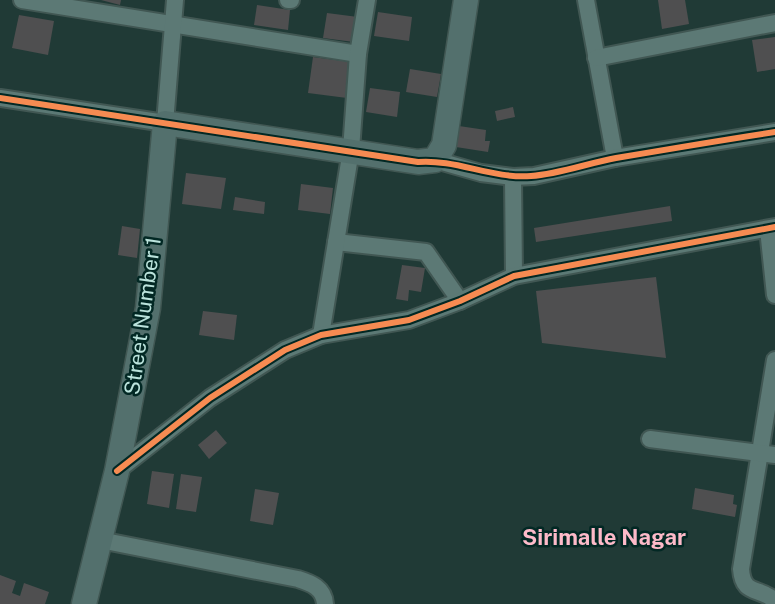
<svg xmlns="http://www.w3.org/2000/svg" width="775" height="604" font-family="'Public Sans',sans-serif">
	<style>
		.building { fill: #4f4f50 }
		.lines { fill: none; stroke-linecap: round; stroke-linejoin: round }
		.street-casing { stroke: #415753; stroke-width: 20 }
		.secondary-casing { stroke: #415753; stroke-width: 27 }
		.street { stroke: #5c7975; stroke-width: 16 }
		.secondary { stroke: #53706d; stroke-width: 24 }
		.cycleway-casing { stroke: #022824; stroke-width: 10 }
		.cycleway { stroke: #f68b52; stroke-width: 6 }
		.labels { text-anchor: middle; stroke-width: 5; stroke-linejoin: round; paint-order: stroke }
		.street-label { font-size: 21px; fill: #bbe3dc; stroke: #022824 }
		.neighbourhood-label { font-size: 22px; font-weight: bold; fill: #fdbac9; stroke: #022824 }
	</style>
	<rect width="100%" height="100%" fill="#203a36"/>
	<g class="building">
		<polygon points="101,0 121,0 120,5"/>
		<polygon points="658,0 685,0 689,24 662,29"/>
		<polygon points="257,5 290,10 288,30 254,25"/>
		<polygon points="378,12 412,17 409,41 374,36"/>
		<polygon points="327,13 358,17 354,42 323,38"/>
		<polygon points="19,15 54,21 48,55 12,48"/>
		<polygon points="775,37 775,69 757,72 752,40"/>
		<polygon points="313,57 351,62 347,98 308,93"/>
		<polygon points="410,69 441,74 437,97 406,92"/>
		<polygon points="370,88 400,92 397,117 366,112"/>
		<polygon points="513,107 515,117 497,121 495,111"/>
		<polygon points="459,126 486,130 485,141 490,141 488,152 456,147"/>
		<polygon points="186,173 226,178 221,209 182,204"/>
		<polygon points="301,184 333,188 330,214 298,210"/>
		<polygon points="235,197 265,202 264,214 233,210"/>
		<polygon points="670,206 672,221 536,242 534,228"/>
		<polygon points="122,226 140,229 137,258 118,255"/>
		<polygon points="402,265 425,268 421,292 409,290 408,301 396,299"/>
		<polygon points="656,277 666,358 542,343 536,291"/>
		<polygon points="203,311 237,315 234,340 199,335"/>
		<polygon points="216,430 227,443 209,459 198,445"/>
		<polygon points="152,471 174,474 169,508 147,504"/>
		<polygon points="181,474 202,477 196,512 176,509"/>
		<polygon points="695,488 734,495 733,504 737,505 735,517 692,509"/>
		<polygon points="255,489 279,493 273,525 250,521"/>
		<polygon points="0,575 16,581 12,593 20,596 24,583 49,592 45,604 0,604"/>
	</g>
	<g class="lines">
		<g class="street-casing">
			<g id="street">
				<polyline points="22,0 358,54"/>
				<polyline points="288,0 291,0"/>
				<polyline points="586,0 615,158"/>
				<polyline points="596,58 775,23"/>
				<polyline points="0,98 165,123 175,0"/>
				<polyline points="435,160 481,173 513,177 534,176 615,158 775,132"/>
				<polyline points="513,177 514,276"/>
				<polyline points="768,229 775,295"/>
				<polyline points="336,242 426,252 460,301"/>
				<polyline points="321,335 351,150 358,54 367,0"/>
				<path d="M 775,360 L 741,569 C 743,597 760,586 775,601"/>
				<polyline points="650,439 775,455"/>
				<polyline points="117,471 210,398 285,350 321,335 409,320 460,301 514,276 775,227"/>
				<path d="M 100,540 L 298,579 C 311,583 324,588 325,604"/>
			</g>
		</g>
		<g class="secondary-casing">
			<polyline id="secondary" points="84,604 117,471 148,308 165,123 418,162 435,160 444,145 466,0"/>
		</g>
		<use href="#street" class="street"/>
		<use href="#secondary" class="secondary"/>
		<g class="cycleway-casing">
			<g id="cycleway">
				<path d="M 0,98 L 418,162 C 456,159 492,179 531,176 C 560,174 588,163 616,158 C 669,149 722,140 775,132"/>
				<polyline points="117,471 210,398 285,350 321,335 409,320 460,301 514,276 775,227"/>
			</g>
		</g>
		<use href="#cycleway" class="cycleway"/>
	</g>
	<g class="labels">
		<g class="street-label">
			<text transform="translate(143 316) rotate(-82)" y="7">Street Number 1</text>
		</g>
		<g class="neighbourhood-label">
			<text x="604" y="545">Sirimalle Nagar</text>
		</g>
	</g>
</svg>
